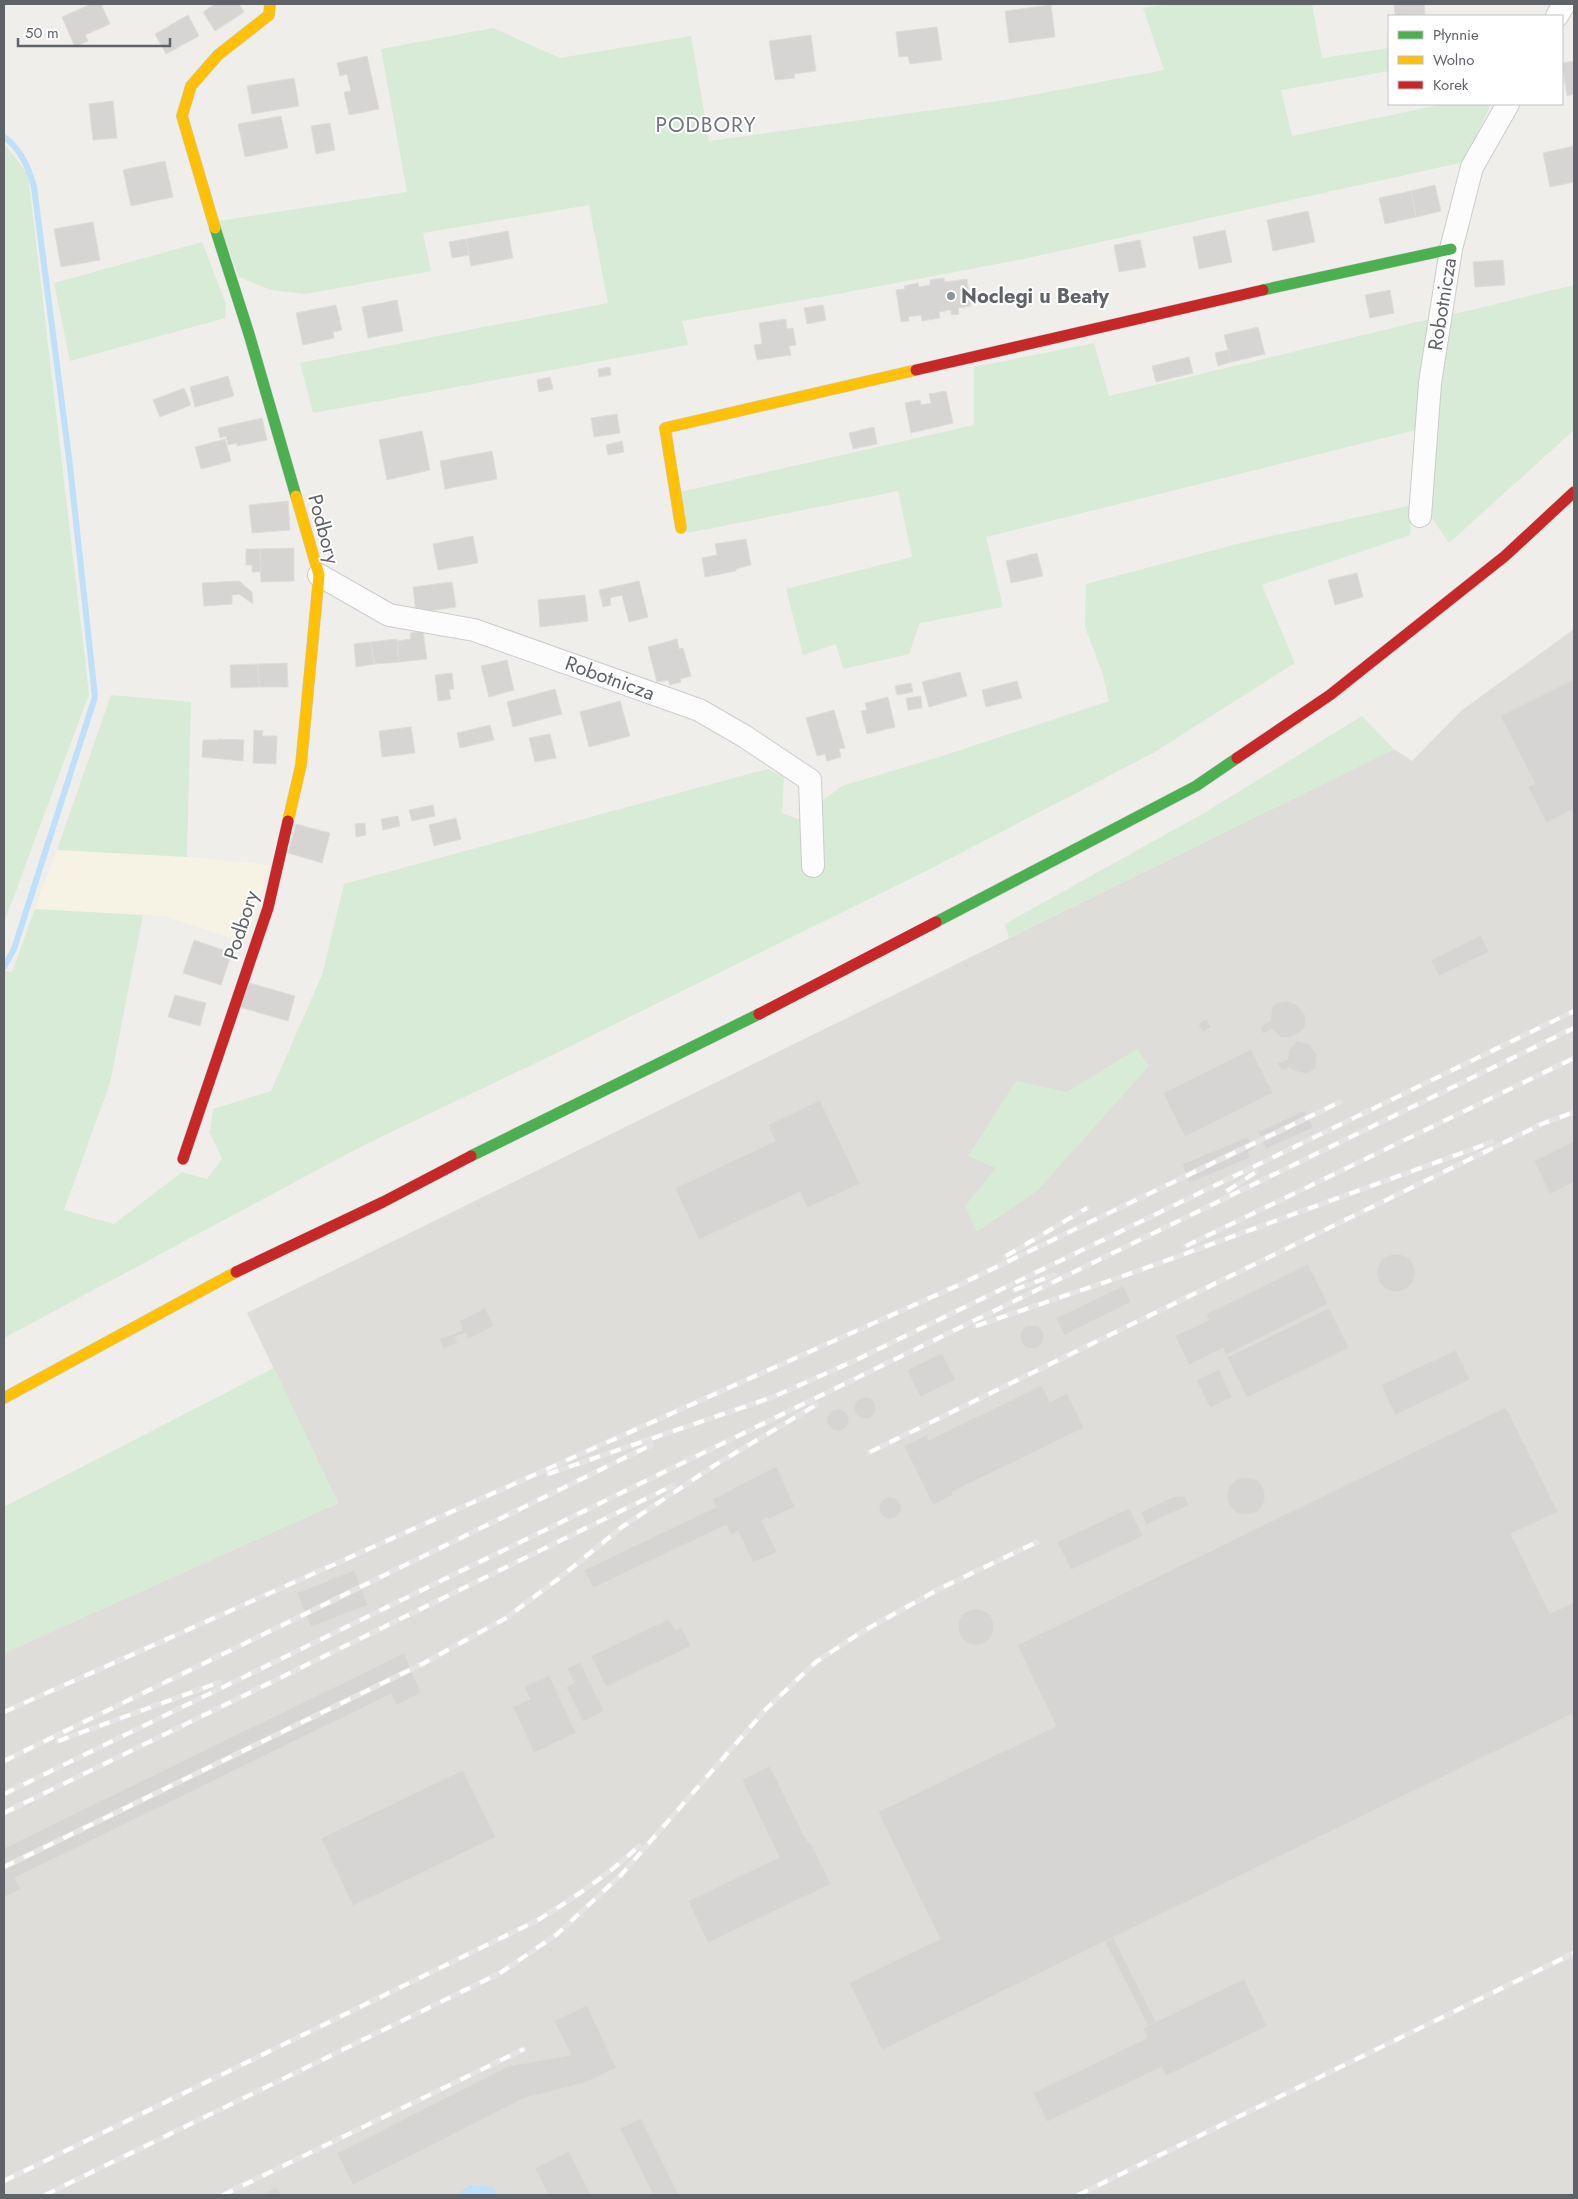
<svg xmlns="http://www.w3.org/2000/svg" width="1578" height="2199" font-family="Jost,sans-serif">
	<style>
		.commercial { fill: #f7f3e4 }
		.industrial { fill: #dfddda }
		.green { fill: #d8ebd6 }
		.water { fill: #bfe0f9 }
		.lines { fill: none; stroke-linecap: round; stroke-linejoin: round }
		.stream { stroke: #bfe0f9; stroke-width: 6 }
		.building { fill: #d6d5d3; stroke: #deddd9 }
		.street-casing { stroke: #cbcccc; stroke-width: 24 }
		.fast-casing { stroke: #cacacb; stroke-width: 12 }
		.slow-casing { stroke: #cacacb; stroke-width: 12 }
		.jam-casing { stroke: #cacacb; stroke-width: 12 }
		.street { stroke: #fdfcfc; stroke-width: 22 }
		.fast { stroke: #4caf50; stroke-width: 11 }
		.slow { stroke: #ffc107; stroke-width: 11 }
		.jam { stroke: #c62828; stroke-width: 11 }
		.rail-casing { stroke: #e4e4e4; stroke-width: 5.5 }
		.rail { stroke: #fff; stroke-width: 4; stroke-dasharray: 11; stroke-linecap: butt }
		.poi-dot { fill: #919496; stroke: #fff; stroke-width: 2 }
		.labels { text-anchor: middle; stroke-width: 4; stroke-linejoin: round; paint-order: stroke }
		.poi-label { font-size: 20px; font-weight: bold; fill: #5f6368; stroke: #fff; text-anchor: start }
		.street-label { font-size: 20px; fill: #5f6368; stroke: #fff }
		.neighbourhood-label { font-size: 21px; letter-spacing: 1px; fill: #70757a; stroke: #fff }
	</style>
	<rect width="100%" height="100%" fill="#efeeea"/>
	<polygon class="commercial" points="57,850 187,857 270,865 245,942 164,916 35,909"/>
	<polygon class="industrial" points="1574,629 1574,2195 4,2195 4,1653 338,1503 247,1313 1394,749 1412,761 1462,710"/>
	<g class="green">
		<polygon points="1169,4 1312,4 1322,58 1389,48 1389,71 1281,90 1292,136 1443,104 1491,104 1464,162 1023,259 837,294 682,321 688,345 313,413 300,363 608,303 589,205 423,233 431,271 305,294 271,290 239,277 218,221 407,192 381,49 493,28 560,58 691,36 709,141 1005,100 1164,70 1143,8"/>
		<polygon points="4,144 28,174 89,694 4,923"/>
		<polygon points="202,242 226,304 225,318 70,361 54,283"/>
		<polygon points="1574,285 1574,430 1449,543 1432,518 1434,384 1446,316"/>
		<polygon points="1434,318 1420,429 986,537 1003,607 920,623 909,654 843,669 836,644 803,655 786,589 912,557 898,491 687,533 680,492 974,425 974,367 1094,343 1109,396"/>
		<polygon points="1412,505 1410,535 1262,585 1295,663 1153,753 926,871 544,1059 362,1146 4,1338 4,971 12,972 35,909 143,915 110,1083 64,1210 114,1224 182,1172 207,1179 222,1159 210,1133 213,1109 271,1091 322,975 344,884 767,769 784,777 782,813 798,819 842,786 939,757 1109,701 1102,672 1085,627 1086,584 1241,543"/>
		<polygon points="111,695 191,702 187,857 57,850"/>
		<polygon points="1362,716 1394,749 1009,938 1005,924 1204,813"/>
		<polygon points="1137,1049 1149,1066 1038,1190 977,1232 965,1206 996,1168 968,1156 1016,1081 1067,1092"/>
		<polygon points="274,1368 338,1503 4,1653 4,1507"/>
	</g>
	<polygon class="water" points="470,2185 492,2187 498,2195 456,2195"/>
	<g class="lines">
		<path class="stream" d="M 4,137 C 20,148 29,168 34,187 L 70,466 L 95,697 L 14,949 L 4,967"/>
	</g>
	<g class="building">
		<polygon points="91,4 101,4 110,24 85,35 88,41 75,47 62,17"/>
		<polygon points="215,4 239,4 244,12 215,31 203,12"/>
		<polygon points="1394,4 1424,4 1425,14 1395,16"/>
		<polygon points="1051,5 1055,37 1009,43 1005,11"/>
		<polygon points="188,15 199,36 166,54 155,34"/>
		<polygon points="937,27 942,60 910,64 908,56 899,57 896,32"/>
		<polygon points="811,35 816,71 794,74 795,78 775,80 769,41"/>
		<polygon points="367,56 379,109 349,115 344,92 351,91 347,74 340,76 337,63"/>
		<polygon points="1574,61 1574,94 1567,96 1562,63"/>
		<polygon points="294,78 299,106 252,114 247,86"/>
		<polygon points="113,101 117,138 93,140 89,104"/>
		<polygon points="281,116 288,148 245,157 238,124"/>
		<polygon points="330,123 335,150 316,154 311,126"/>
		<polygon points="1574,146 1574,182 1550,187 1543,153"/>
		<polygon points="165,161 173,197 131,206 123,170"/>
		<polygon points="1435,185 1441,211 1416,217 1411,191"/>
		<polygon points="1411,191 1416,217 1385,224 1379,198"/>
		<polygon points="1308,211 1315,242 1273,251 1267,220"/>
		<polygon points="93,222 100,260 61,267 54,229"/>
		<polygon points="1225,230 1232,262 1199,269 1193,237"/>
		<polygon points="508,231 513,258 471,266 466,239"/>
		<polygon points="466,239 469,255 452,258 449,242"/>
		<polygon points="1140,240 1146,267 1119,272 1114,245"/>
		<polygon points="1503,260 1505,285 1475,287 1473,262"/>
		<polygon points="944,278 945,282 967,279 971,306 958,308 959,314 951,315 951,310 939,312 940,318 922,321 921,315 908,317 909,321 901,322 896,290 905,289 904,286 918,283 919,287 930,285 930,280"/>
		<polygon points="1390,290 1394,313 1370,318 1365,295"/>
		<polygon points="397,300 403,331 368,338 362,307"/>
		<polygon points="336,305 342,330 333,332 334,338 303,345 296,313"/>
		<polygon points="823,305 826,320 807,324 804,308"/>
		<polygon points="786,319 787,329 793,328 796,345 789,346 791,355 757,360 754,345 762,344 759,323"/>
		<polygon points="1258,327 1265,354 1231,362 1224,335"/>
		<polygon points="1228,350 1231,362 1218,366 1215,353"/>
		<polygon points="1189,357 1193,373 1156,382 1152,366"/>
		<polygon points="610,367 611,375 599,377 598,369"/>
		<polygon points="228,376 234,396 195,407 190,387"/>
		<polygon points="550,377 553,389 539,392 537,380"/>
		<polygon points="184,388 191,405 160,417 153,400"/>
		<polygon points="946,391 953,423 911,433 905,403 920,400 921,405 931,403 929,394"/>
		<polygon points="617,414 620,433 594,437 591,418"/>
		<polygon points="262,418 267,440 237,446 237,443 228,445 226,436 220,438 218,428"/>
		<polygon points="874,427 877,444 853,449 849,433"/>
		<polygon points="422,431 430,470 387,480 379,440"/>
		<polygon points="225,439 231,461 201,469 195,447"/>
		<polygon points="622,441 624,452 608,455 606,445"/>
		<polygon points="492,451 497,479 445,489 440,461"/>
		<polygon points="288,501 290,530 252,533 249,505"/>
		<polygon points="473,536 478,563 438,570 433,544"/>
		<polygon points="746,539 751,565 736,569 736,571 705,577 702,558 717,555 715,544"/>
		<polygon points="294,548 294,581 261,582 260,549"/>
		<polygon points="246,549 260,549 261,572 252,572 252,565 246,565"/>
		<polygon points="1037,553 1043,576 1011,583 1006,561"/>
		<polygon points="1357,573 1363,597 1335,605 1328,580"/>
		<polygon points="239,581 252,592 253,604 239,594 232,595 232,604 204,606 202,583"/>
		<polygon points="639,581 648,617 629,622 622,595 610,598 611,605 603,607 599,590"/>
		<polygon points="452,582 456,607 416,613 413,587"/>
		<polygon points="585,595 588,621 540,627 538,600"/>
		<polygon points="423,631 427,659 399,662 397,641 411,639 410,633"/>
		<polygon points="397,639 399,662 374,664 371,642"/>
		<polygon points="677,639 679,649 683,648 691,676 680,679 681,682 670,685 668,680 657,682 648,647"/>
		<polygon points="371,642 374,664 356,667 354,644"/>
		<polygon points="507,660 514,690 489,697 481,666"/>
		<polygon points="287,663 288,687 259,687 258,664"/>
		<polygon points="258,664 259,687 231,688 230,665"/>
		<polygon points="960,672 967,696 929,707 922,682"/>
		<polygon points="452,673 454,689 449,690 451,699 438,701 435,675"/>
		<polygon points="1574,679 1574,809 1546,823 1528,787 1535,784 1500,716"/>
		<polygon points="1017,681 1022,698 986,707 982,690"/>
		<polygon points="911,683 913,692 897,695 895,686"/>
		<polygon points="555,689 562,714 513,727 507,702"/>
		<polygon points="921,696 922,708 908,710 906,698"/>
		<polygon points="888,697 895,727 867,734 861,711 867,710 865,703"/>
		<polygon points="620,701 630,736 589,747 580,712"/>
		<polygon points="834,710 845,748 839,749 841,757 827,761 825,754 817,756 806,718"/>
		<polygon points="490,725 494,740 460,748 457,733"/>
		<polygon points="411,727 415,753 382,757 379,731"/>
		<polygon points="254,730 263,731 262,736 277,736 276,764 253,763"/>
		<polygon points="550,734 556,758 535,762 529,738"/>
		<polygon points="218,739 244,740 243,761 202,757 203,740 218,740"/>
		<polygon points="433,805 435,816 412,821 409,810"/>
		<polygon points="398,816 400,826 383,830 381,819"/>
		<polygon points="456,818 461,839 434,846 429,825"/>
		<polygon points="365,823 366,835 356,837 355,824"/>
		<polygon points="296,824 330,833 322,863 288,853"/>
		<polygon points="1481,935 1489,952 1439,976 1431,960"/>
		<polygon points="194,940 232,953 221,985 183,973"/>
		<polygon points="246,982 295,996 288,1021 239,1007"/>
		<polygon points="175,995 206,1003 200,1026 168,1017"/>
		<polygon points="1287,1001 1296,1004 1306,1016 1305,1027 1301,1032 1288,1038 1281,1038 1272,1029 1263,1034 1260,1027 1270,1021 1272,1007 1276,1003"/>
		<polygon points="1206,1019 1211,1027 1203,1032 1198,1024"/>
		<polygon points="1297,1041 1310,1044 1317,1055 1316,1068 1307,1074 1294,1071 1289,1067 1283,1071 1277,1063 1288,1059 1288,1050"/>
		<polygon points="1251,1049 1273,1093 1185,1137 1163,1093"/>
		<polygon points="820,1100 860,1184 807,1208 800,1192 699,1240 675,1188 775,1141 768,1125"/>
		<polygon points="1305,1110 1313,1128 1266,1149 1258,1132"/>
		<polygon points="1248,1137 1254,1149 1248,1152 1250,1158 1189,1183 1182,1164"/>
		<polygon points="1574,1141 1574,1182 1550,1194 1534,1161"/>
		<circle cx="1396" cy="1273" r="19"/>
		<polygon points="1308,1264 1328,1304 1226,1355 1223,1348 1189,1365 1175,1336 1209,1320 1206,1314"/>
		<polygon points="1123,1286 1131,1302 1064,1335 1056,1318"/>
		<polygon points="485,1308 494,1326 468,1339 465,1333 455,1337 458,1343 444,1349 439,1339 463,1330 459,1321"/>
		<polygon points="1329,1308 1349,1348 1247,1398 1227,1357"/>
		<circle cx="1032" cy="1337" r="12"/>
		<polygon points="1456,1350 1470,1380 1395,1415 1381,1385"/>
		<polygon points="942,1353 956,1380 920,1397 907,1370"/>
		<polygon points="1219,1369 1232,1397 1210,1408 1196,1380"/>
		<polygon points="1042,1385 1050,1402 1067,1393 1084,1428 952,1492 953,1495 933,1505 904,1446 926,1435 929,1440"/>
		<circle cx="865" cy="1408" r="11"/>
		<polygon points="1506,1407 1558,1512 1511,1534 1550,1614 1574,1602 1574,1713 882,2050 849,1983 940,1939 878,1812 1056,1726 1017,1645"/>
		<circle cx="838" cy="1420" r="11"/>
		<polygon points="776,1466 795,1507 769,1519 768,1517 762,1520 777,1552 753,1563 738,1531 731,1535 726,1525 593,1588 584,1570 716,1507 713,1499"/>
		<circle cx="1246" cy="1496" r="19"/>
		<polygon points="1175,1496 1185,1496 1189,1505 1146,1525 1141,1512"/>
		<circle cx="890" cy="1508" r="11"/>
		<polygon points="1129,1508 1143,1536 1071,1570 1057,1542"/>
		<polygon points="354,1570 368,1605 311,1627 297,1593"/>
		<circle cx="976" cy="1627" r="18"/>
		<polygon points="669,1619 675,1630 681,1627 691,1646 606,1687 591,1656"/>
		<polygon points="404,1653 421,1693 396,1705 391,1694 15,1878 21,1889 4,1897 4,1848"/>
		<polygon points="580,1662 604,1711 583,1722 566,1687 574,1683 567,1668"/>
		<polygon points="549,1675 576,1733 534,1753 513,1707 530,1699 524,1687"/>
		<polygon points="770,1766 808,1843 810,1842 831,1884 708,1943 688,1901 779,1857 742,1780"/>
		<polygon points="463,1770 496,1837 353,1906 321,1838"/>
		<polygon points="1113,1937 1156,2022 1148,2026 1105,1942"/>
		<polygon points="1244,1979 1267,2026 1166,2076 1161,2067 1047,2122 1033,2093 1147,2038 1143,2028"/>
		<polygon points="587,2005 616,2068 584,2083 525,2098 353,2185 337,2153 509,2066 571,2055 554,2021"/>
		<polygon points="641,2118 679,2195 653,2195 620,2128"/>
		<polygon points="569,2151 591,2195 548,2195 535,2168"/>
		<polygon points="277,2187 281,2195 260,2195"/>
	</g>
	<g class="lines">
		<g class="street-casing">
			<g id="street">
				<polyline points="1557,16 1564,4"/>
				<polyline points="1420,516 1430,383 1451,249 1472,167 1508,104"/>
				<polyline points="319,575 389,615 474,630 699,710 744,736 810,780 813,866"/>
			</g>
		</g>
		<g class="fast-casing">
			<g id="fast">
				<polyline points="215,228 249,334 296,496"/>
				<polyline points="1263,290 1451,249"/>
				<polyline points="936,922 1196,786 1237,758"/>
				<polyline points="471,1156 759,1014"/>
			</g>
		</g>
		<g class="slow-casing">
			<g id="slow">
				<polyline points="215,228 182,116 191,86 218,55 269,15 270,4"/>
				<polyline points="681,528 665,428 916,370"/>
				<polyline points="288,821 301,765 319,575 296,496"/>
				<polyline points="4,1398 236,1272"/>
			</g>
		</g>
		<g class="jam-casing">
			<g id="jam">
				<polyline points="916,370 1263,290"/>
				<polyline points="1237,758 1330,695 1505,556 1574,492"/>
				<polyline points="759,1014 936,922"/>
				<polyline points="183,1159 268,908 288,821"/>
				<polyline points="236,1272 383,1202 471,1156"/>
			</g>
		</g>
		<use href="#street" class="street"/>
		<use href="#fast" class="fast"/>
		<use href="#slow" class="slow"/>
		<use href="#jam" class="jam"/>
		<g class="rail-casing">
			<g id="rail">
				<polyline points="1539,1125 1574,1112"/>
				<polyline points="1227,1191 1256,1172"/>
				<polyline points="1186,1246 1574,1058"/>
				<polyline points="1006,1256 1087,1208"/>
				<polyline points="1014,1290 1054,1275"/>
				<polyline points="976,1326 1132,1273 1492,1142"/>
				<polyline points="870,1452 1544,1123"/>
				<polyline points="548,1474 773,1397 856,1360 1574,1011"/>
				<polyline points="4,1712 961,1284 1340,1102"/>
				<polyline points="58,1741 220,1682"/>
				<polyline points="4,1761 651,1445"/>
				<polyline points="4,1794 1574,1028"/>
				<polyline points="4,1813 674,1485"/>
				<polyline points="4,1867 424,1663 506,1618 558,1579 622,1527 715,1465 816,1405"/>
				<path d="M 4,2181 L 538,1920 C 574,1898 608,1875 639,1846"/>
				<polyline points="45,2195 500,1973 556,1935 621,1875 767,1708 816,1662 860,1633 939,1589 1037,1542"/>
				<polyline points="223,2195 524,2049"/>
				<polyline points="1078,2195 1574,1953"/>
			</g>
		</g>
		<use href="#rail" class="rail"/>
	</g>
	<circle class="poi-dot" cx="951" cy="296" r="5"/>
	<g class="labels">
		<g class="poi-label">
			<text x="961" y="303">Noclegi u Beaty</text>
		</g>
		<g class="street-label">
			<text transform="translate(1442 304) rotate(-81)" y="7">Robotnicza</text>
			<text transform="translate(324 529) rotate(75)" y="7">Podbory</text>
			<text transform="translate(610 678) rotate(20)" y="7">Robotnicza</text>
			<text transform="translate(241 925) rotate(-72)" y="7">Podbory</text>
		</g>
		<g class="neighbourhood-label">
			<text x="706" y="132">PODBORY</text>
		</g>
	</g>
	<rect width="1578" height="2199" fill="none" stroke="#5f6368" stroke-width="10"/>
	<rect x="1388" y="15" width="175" height="90" fill="#ffffff" stroke="#bfc1c3"/>
	<rect x="1398" y="31" width="25" height="8" fill="#4caf50" stroke="#bfc1c3"/>
	<text x="1433" y="40" font-size="15" fill="#5f6368">Płynnie</text>
	<rect x="1398" y="56" width="25" height="8" fill="#ffc107" stroke="#bfc1c3"/>
	<text x="1433" y="65" font-size="15" fill="#5f6368">Wolno</text>
	<rect x="1398" y="81" width="25" height="8" fill="#c62828" stroke="#bfc1c3"/>
	<text x="1433" y="90" font-size="15" fill="#5f6368">Korek</text>
	<path d="M18 38v8h152v-8" fill="none" stroke="#5f6368" stroke-width="2.5"/>
	<text x="25" y="38" font-size="15" fill="#5f6368" stroke="#ffffff" stroke-width="4" paint-order="stroke">50 m</text>
</svg>
